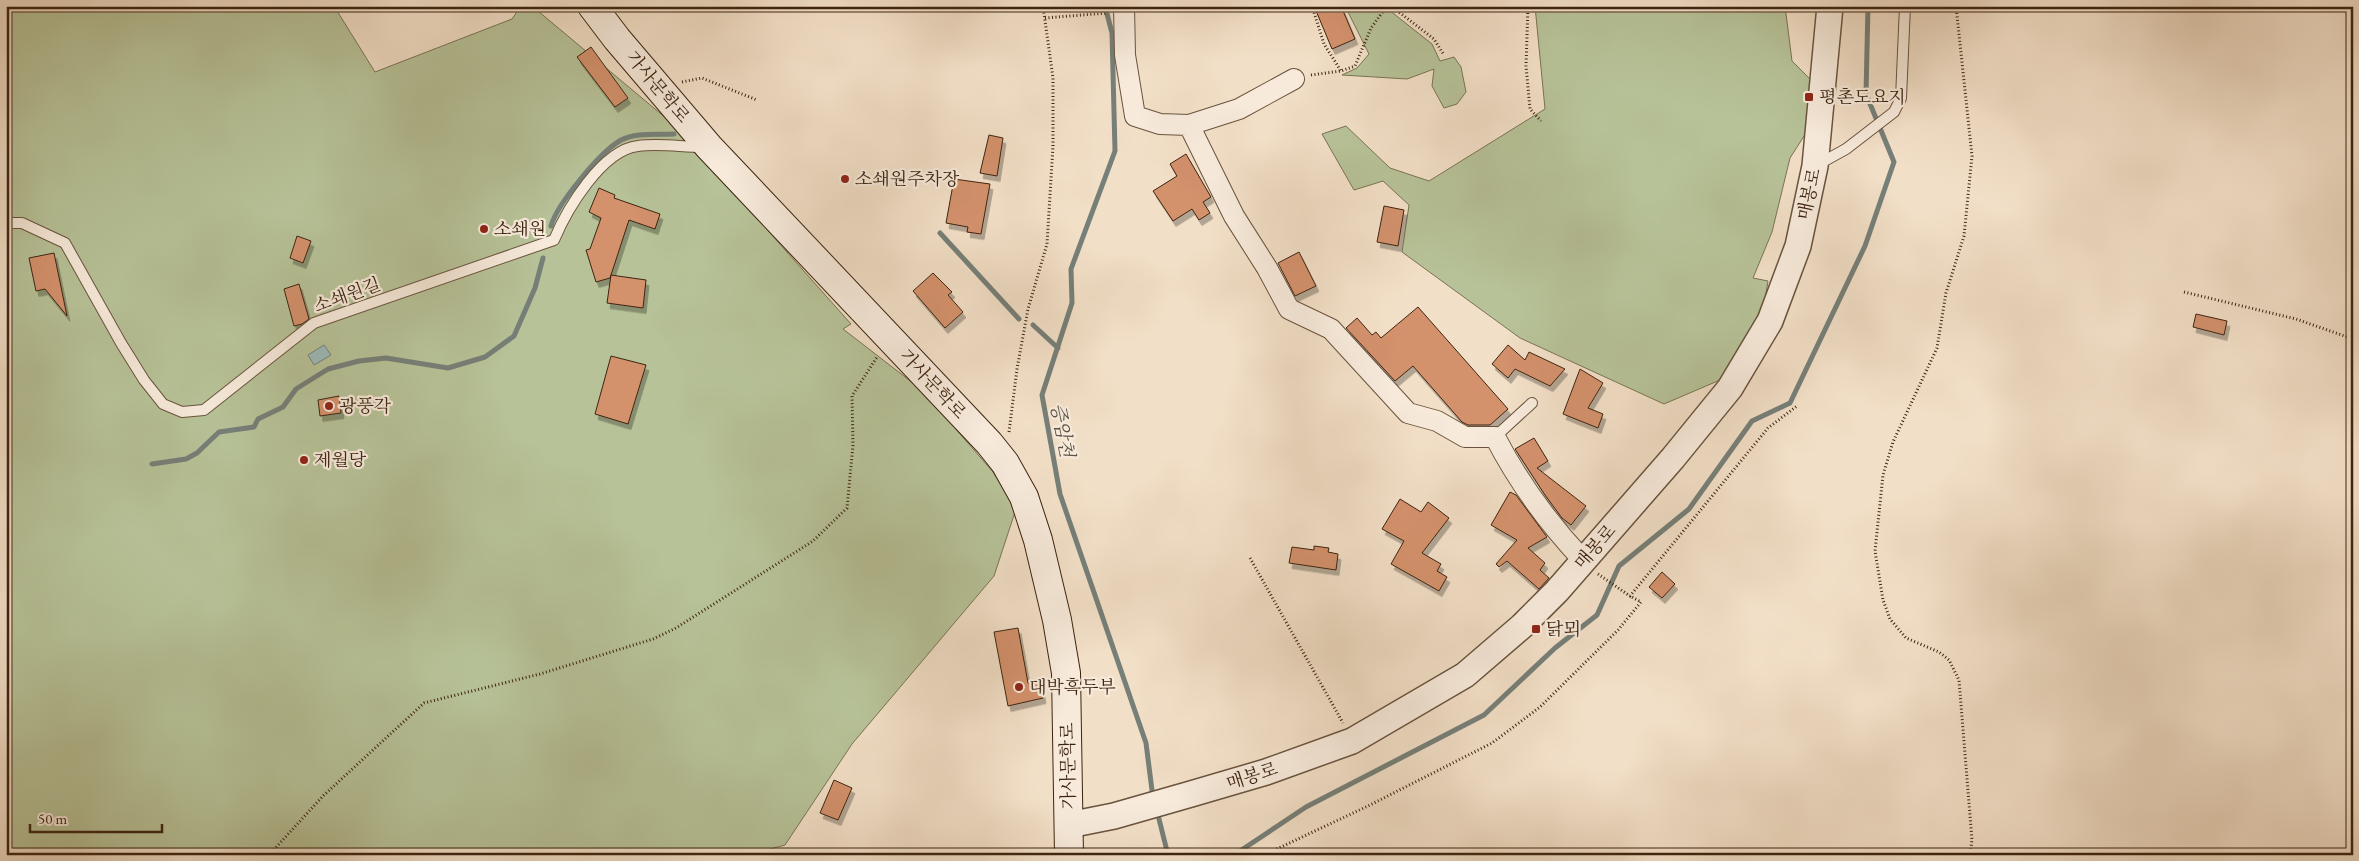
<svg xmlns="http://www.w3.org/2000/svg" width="2359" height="861" font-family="'EB Garamond','Noto Serif KR',serif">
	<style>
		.green { fill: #b7c298; stroke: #7a7354 }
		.water { fill: #9cbcbc; stroke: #767f78 }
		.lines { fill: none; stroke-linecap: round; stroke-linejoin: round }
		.stream { stroke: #767f78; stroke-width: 5 }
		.building { fill: #d3916c; stroke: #3d2411; filter: url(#shadow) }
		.service-casing { stroke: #6a533e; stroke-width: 12 }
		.minor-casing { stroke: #6a533e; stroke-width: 22 }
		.tertiary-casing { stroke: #6a533e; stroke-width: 28 }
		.secondary-casing { stroke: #3d2411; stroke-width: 30 }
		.path { stroke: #3d2411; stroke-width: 3; stroke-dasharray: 1 2.5; stroke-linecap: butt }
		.service { stroke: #f7eadb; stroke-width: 10 }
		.minor { stroke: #f7eadb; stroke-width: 20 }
		.tertiary { stroke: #f7eadb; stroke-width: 25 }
		.secondary { stroke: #f7eadb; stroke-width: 28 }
		.poi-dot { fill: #8f2418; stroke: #f7eadb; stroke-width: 2 }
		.labels { text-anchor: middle; stroke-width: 4.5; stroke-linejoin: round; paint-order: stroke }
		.street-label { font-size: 18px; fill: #3d2411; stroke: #f7eadb }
		.poi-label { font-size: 18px; fill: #3d2411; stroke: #f7eadb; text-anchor: start }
		.water-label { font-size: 19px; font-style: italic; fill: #5a5244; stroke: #f7eadb }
	</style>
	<defs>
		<filter id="shadow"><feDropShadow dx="3" dy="5.5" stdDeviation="0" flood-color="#0004"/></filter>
	</defs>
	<rect width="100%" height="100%" fill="#f2dfc7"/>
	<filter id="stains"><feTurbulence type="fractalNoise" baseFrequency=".004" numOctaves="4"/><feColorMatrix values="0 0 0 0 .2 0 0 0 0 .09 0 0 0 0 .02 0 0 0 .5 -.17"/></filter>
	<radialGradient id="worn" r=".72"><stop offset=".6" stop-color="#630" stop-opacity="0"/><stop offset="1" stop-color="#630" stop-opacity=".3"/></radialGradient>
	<g class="green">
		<polygon points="6,6 334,6 375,72 512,19 521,6 532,6 673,124 851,324 843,329 922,390 993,472 1016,509 994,576 852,744 785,845 749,855 6,855"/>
		<polygon points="1345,6 1384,6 1432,44 1440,61 1454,57 1461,67 1466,92 1457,104 1444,108 1432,86 1434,69 1407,79 1342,75 1357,68 1369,54"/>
		<polygon points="1535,6 1785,6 1792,61 1812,81 1806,133 1790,158 1772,232 1753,278 1768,281 1763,312 1720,380 1664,404 1520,338 1402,252 1409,205 1383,181 1354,190 1322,134 1346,126 1390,168 1429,181 1545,109"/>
	</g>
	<polygon class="water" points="324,345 331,355 314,365 308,355"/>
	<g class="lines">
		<g class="stream">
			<polyline points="1105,6 1112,33 1115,151 1071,269 1072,303 1042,395 1060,494 1146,743 1153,798"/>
			<path d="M 551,226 C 557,204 600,152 621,140 C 636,132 657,135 674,134"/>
			<polyline points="940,233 1019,319"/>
			<polyline points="1033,325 1058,348"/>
			<polyline points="152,464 186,459 197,453 219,432 254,427 258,419 283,407 296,389 328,369 359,361 386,358 448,368 485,357 514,336 535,288 543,258"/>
			<polyline points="1157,811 1168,855"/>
			<polyline points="1234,855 1306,807 1484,715 1555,648 1597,615 1619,566 1689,509 1752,421 1790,403 1865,246 1894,162 1866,94 1868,6"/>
		</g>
	</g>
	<g class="building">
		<polygon points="1314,6 1341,6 1355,39 1332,49"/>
		<polygon points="591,47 628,98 615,107 577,57"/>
		<polygon points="989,135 1003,138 997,176 980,173"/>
		<polygon points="1186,154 1211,197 1203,202 1210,213 1199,220 1192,209 1173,221 1153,191 1177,176 1170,164"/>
		<polygon points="954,179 990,184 981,234 967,232 968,227 946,223"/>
		<polygon points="599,188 615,195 614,198 660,214 655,229 629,220 611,275 646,280 643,308 607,303 611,275 610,278 596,282 586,250 590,249 601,218 589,212"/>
		<polygon points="1384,206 1404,210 1398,246 1377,242"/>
		<polygon points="297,236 311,241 303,263 290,258"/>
		<polygon points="1299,252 1316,286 1295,296 1278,263"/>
		<polygon points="54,253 67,316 45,289 36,291 29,258"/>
		<polygon points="933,273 952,292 948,295 963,312 945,328 913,291"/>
		<polygon points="299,284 309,319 302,324 294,326 284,289"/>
		<polygon points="1418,307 1508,409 1490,425 1468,425 1462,422 1413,366 1395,381 1346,328 1357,318 1372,335 1376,332 1381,338"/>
		<polygon points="2196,314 2227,321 2224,335 2193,327"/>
		<polygon points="1508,345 1525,360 1529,352 1565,369 1550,386 1515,369 1508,378 1492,364"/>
		<polygon points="611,356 646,365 628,424 595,414"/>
		<polygon points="1580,369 1603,383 1588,408 1603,414 1598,428 1563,414"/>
		<polygon points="339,396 341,413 320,416 318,400"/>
		<polygon points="1534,438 1548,461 1537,468 1586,506 1571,525 1562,518 1545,495 1515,449"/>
		<polygon points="1510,492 1516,495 1547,537 1528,548 1545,563 1540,570 1549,578 1539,589 1507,561 1499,567 1496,564 1517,540 1491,525"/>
		<polygon points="1400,499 1421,512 1428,502 1449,518 1422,553 1441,564 1437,571 1447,577 1439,591 1391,564 1404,541 1382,529"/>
		<polygon points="1314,546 1329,548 1328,552 1338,554 1336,570 1289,563 1292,547 1314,550"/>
		<polygon points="1662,572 1675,584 1662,598 1649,587"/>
		<polygon points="1018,628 1028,683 1040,681 1043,698 1008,706 994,632"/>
		<polygon points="834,780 852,788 838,820 820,813"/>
	</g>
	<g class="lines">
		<g class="service-casing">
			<g id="service">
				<polyline points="1817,165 1846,149 1894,112 1901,98 1905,6"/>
				<path d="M 6,223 L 22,223 L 65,243 L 121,343 L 144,380 L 163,404 L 182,412 L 204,410 L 314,323 L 554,240 C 567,209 602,150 638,146 C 659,143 682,147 703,147"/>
				<polyline points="1495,437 1532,403"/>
			</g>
		</g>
		<g class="minor-casing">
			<g id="minor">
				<path d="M 1124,6 L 1125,55 L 1135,116 L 1160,124 L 1189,125 L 1234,216 L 1267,268 L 1289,309 L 1331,329 L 1408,413 L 1437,421 L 1465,437 L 1495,437 C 1519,483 1548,523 1583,560"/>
				<polyline points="1189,125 1239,109 1294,79"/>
			</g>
		</g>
		<g class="tertiary-casing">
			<polyline id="tertiary" points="1069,825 1114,816 1191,794 1266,772 1352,741 1465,675 1522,626 1557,591 1673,458 1730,388 1770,321 1798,246 1815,166 1830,6"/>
		</g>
		<g class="secondary-casing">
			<polyline id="secondary" points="592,6 617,39 709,147 989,443 1005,463 1024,497 1038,540 1057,620 1066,673 1069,855"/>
		</g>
		<g class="path">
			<polyline points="1312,6 1324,44 1341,71"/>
			<polyline points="1391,6 1434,39 1444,55"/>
			<polyline points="1528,6 1526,66 1530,109 1541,121"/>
			<polyline points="1956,6 1972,156 1964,236 1946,293 1937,348 1893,442 1883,475 1875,551 1883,600 1890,619 1906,638 1939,652 1949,660 1959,680 1972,840 1970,855"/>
			<polyline points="1045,18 1107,13"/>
			<polyline points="1311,75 1341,71 1355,66 1371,28 1387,6"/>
			<polyline points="682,82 702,78 757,100"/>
			<polyline points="2184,292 2296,319 2353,339"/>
			<polyline points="1009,432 1017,369 1028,309 1047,244 1053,146 1053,78 1043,6"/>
			<polyline points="1250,558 1343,723"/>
			<polyline points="1598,574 1630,596 1768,428 1797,406"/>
			<polyline points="269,855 323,796 424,703 540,674 653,639 676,628 813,541 847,508 853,445 852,396 877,357"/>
			<polyline points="1264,855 1368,806 1492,743 1540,707 1618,630 1641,602 1630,596"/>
		</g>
		<use href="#service" class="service"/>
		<use href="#minor" class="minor"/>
		<use href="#tertiary" class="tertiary"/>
		<use href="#secondary" class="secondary"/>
	</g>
	<g class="poi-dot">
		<rect x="1804" y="92" width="10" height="10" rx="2.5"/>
		<circle cx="845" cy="179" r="5"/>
		<circle cx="484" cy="229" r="5"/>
		<circle cx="329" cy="406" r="5"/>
		<circle cx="304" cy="460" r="5"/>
		<rect x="1531" y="624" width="10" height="10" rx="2.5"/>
		<circle cx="1019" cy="687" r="5"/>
	</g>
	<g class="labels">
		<g class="street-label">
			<text transform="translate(658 87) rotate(50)" y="6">가사문학로</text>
			<text transform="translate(1809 194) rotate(-78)" y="6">매봉로</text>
			<text transform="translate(347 295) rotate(-20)" y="6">소쇄원길</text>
			<text transform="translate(933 384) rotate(47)" y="6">가사문학로</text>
			<text transform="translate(1595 547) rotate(-49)" y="6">매봉로</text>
			<text transform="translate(1068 766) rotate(-91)" y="6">가사문학로</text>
			<text transform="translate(1252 776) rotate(-18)" y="6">매봉로</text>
		</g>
		<g class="poi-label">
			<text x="1819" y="103">평촌도요지</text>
			<text x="855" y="185">소쇄원주차장</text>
			<text x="494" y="235">소쇄원</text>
			<text x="339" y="412">광풍각</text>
			<text x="314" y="466">제월당</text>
			<text x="1546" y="635">닭뫼</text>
			<text x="1029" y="693">대박흑두부</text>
		</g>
		<g class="water-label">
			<text transform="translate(1063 430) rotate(79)" y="7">증암천</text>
		</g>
	</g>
	<rect width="2359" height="861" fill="none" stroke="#f2dfc7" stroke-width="25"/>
	<rect x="8" y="8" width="2344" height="846" fill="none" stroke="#3d2411" stroke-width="2.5"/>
	<rect x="12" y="12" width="2334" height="836" fill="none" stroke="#3d2411"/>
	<path d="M30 824v8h132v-8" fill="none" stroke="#3d2411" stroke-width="2.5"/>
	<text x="38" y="824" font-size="15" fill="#3d2411" stroke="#f7eadb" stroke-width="4" paint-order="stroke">50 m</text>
	<rect width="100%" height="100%" filter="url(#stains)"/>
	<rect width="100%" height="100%" fill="url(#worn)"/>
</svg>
